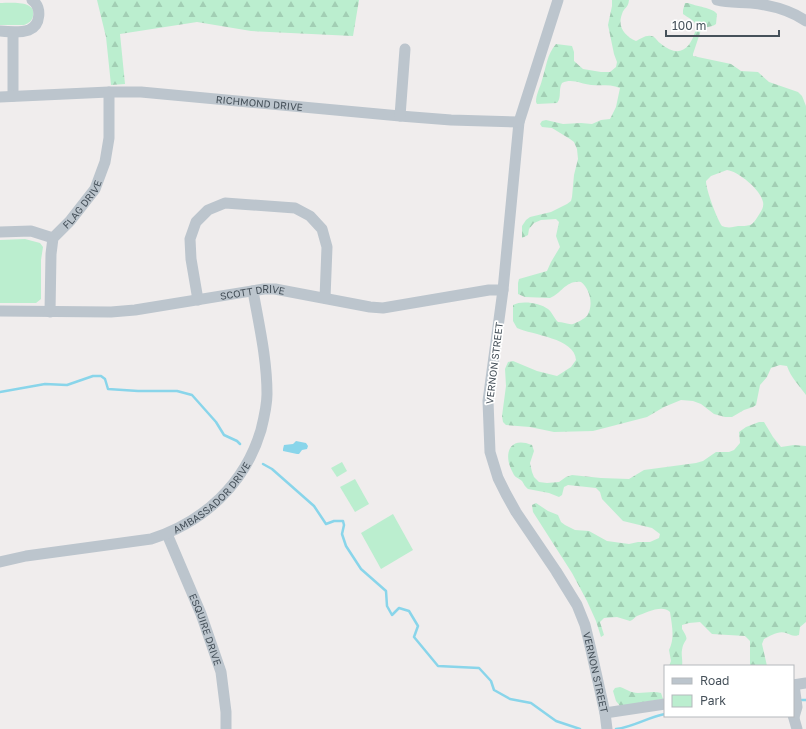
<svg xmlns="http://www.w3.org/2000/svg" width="806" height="729" font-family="'Golos Text',sans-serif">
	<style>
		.green { fill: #bbeecf }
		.forest { fill: url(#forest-firs); fill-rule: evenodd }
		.water { fill: #89d5ea }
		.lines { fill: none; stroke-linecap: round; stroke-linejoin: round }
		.stream { stroke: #89d5ea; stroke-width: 2.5 }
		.minor { stroke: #bcc5cd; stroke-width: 11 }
		.labels { text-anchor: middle; stroke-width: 3.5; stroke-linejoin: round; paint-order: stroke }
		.street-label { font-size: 10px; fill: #46515a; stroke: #fff }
	</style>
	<defs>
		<pattern id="forest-firs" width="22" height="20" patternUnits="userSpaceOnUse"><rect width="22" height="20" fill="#bbeecf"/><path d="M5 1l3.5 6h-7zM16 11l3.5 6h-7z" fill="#a2ceb4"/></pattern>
	</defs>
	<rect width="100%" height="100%" fill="#f0eded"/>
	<g class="green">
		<path d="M 0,3 C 10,3 37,0 33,16 C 32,21 29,23 24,25 L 0,25 Z"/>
		<polygon points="25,239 40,243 43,247 41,260 41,299 36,303 0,303 0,240"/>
		<polygon points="342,462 347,471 337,477 331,468"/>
		<polygon points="355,479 369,504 355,512 340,487"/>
		<polygon points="393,514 413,550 381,569 361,533"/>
	</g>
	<g class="forest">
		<polygon points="97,0 359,0 353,36 251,31 197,22 120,34 125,84 111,85 106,37"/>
		<path d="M 612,0 L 629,0 C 628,9 624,7 622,14 C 617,27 625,36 636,41 C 641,39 645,35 651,36 C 655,36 657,41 660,43 C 679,59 690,50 696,29 C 698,21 688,18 683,14 L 683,10 L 685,3 L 688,3 C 695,6 714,8 717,14 L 716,24 C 711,28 705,26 701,30 L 693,54 L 693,56 L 731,64 L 741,71 L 758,72 L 769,82 L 798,92 L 802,96 L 806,106 L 806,395 C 799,385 791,378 787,366 L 780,365 L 771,368 L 767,377 L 760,385 L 756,405 L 753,407 L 744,410 L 732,417 L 725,417 L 714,414 L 701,404 L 693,401 L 681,400 L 664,407 L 647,417 L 593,431 L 554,432 L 530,427 L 506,425 L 503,422 L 502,416 L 506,386 L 505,369 L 508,362 L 513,361 L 537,371 L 557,376 L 571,367 L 576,360 C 575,338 532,335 517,328 L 513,321 L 513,305 C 522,300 540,303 548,309 C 552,312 554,318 558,322 C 563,322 569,325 573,324 C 578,322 584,319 587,316 C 594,305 590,289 581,282 C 566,280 562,293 550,298 L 525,297 L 518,294 L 518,283 L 519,279 L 547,271 L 551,262 L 560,247 L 556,236 L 559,222 L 556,219 L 541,220 L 534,223 L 529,229 L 528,235 L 522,238 L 522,226 L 526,220 L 530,217 L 551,212 L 567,204 L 571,201 L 572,197 L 574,175 L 578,159 L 577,149 L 574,142 L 570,139 L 552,128 L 542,127 L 540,124 L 542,121 L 546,120 L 563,124 L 581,123 L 592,124 L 601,120 L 610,119 L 616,107 L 620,88 C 611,84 600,86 591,85 C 581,84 572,78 562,83 C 558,90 562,97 557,103 L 537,104 L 536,102 C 536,94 540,88 542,80 C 546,68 547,54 556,44 L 572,46 L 574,52 L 574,61 L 583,69 L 601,72 L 610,72 L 616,67 L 617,62 L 614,54 L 608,25 L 612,6 ZM 727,170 C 738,171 761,190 763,202 C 764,206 762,210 760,213 C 752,226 752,226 738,226 C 733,227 730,228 725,227 L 722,226 C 717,219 706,190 706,181 L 711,176 Z"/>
		<path d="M 759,422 L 764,422 L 773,437 L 781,447 L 794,445 L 806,446 L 806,622 L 800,627 L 799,635 C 793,637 792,635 786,633 C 779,630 770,636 764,639 L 762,644 L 767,666 L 750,666 L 750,641 L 745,636 L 712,634 L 700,622 L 689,623 L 682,625 L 682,629 C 691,643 684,637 682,650 C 681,655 683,660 682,666 L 669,666 L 671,661 L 669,650 C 675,638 672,626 670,612 C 662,604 646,613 637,616 C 635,617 633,620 630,621 L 617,617 L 604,618 L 600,622 L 604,635 L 601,637 L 596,621 L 587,601 L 572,573 L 533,512 L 532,505 L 536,503 L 548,511 L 558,515 L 561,522 L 565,525 L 575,530 L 589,531 L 607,541 L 629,544 L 638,542 L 650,542 L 659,538 L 660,534 L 652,528 L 623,521 L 602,499 L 600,492 L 596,488 L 568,485 L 564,487 L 562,495 L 559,497 L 549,493 L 528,489 C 525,487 524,484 522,481 C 519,478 515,478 513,473 C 503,456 508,435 532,445 L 534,451 L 530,463 L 532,472 L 534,477 L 539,482 L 547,483 L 559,482 L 566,477 L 572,475 L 601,478 L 629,479 L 644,470 L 696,463 L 703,461 L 716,452 L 729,452 L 734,450 L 740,443 L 739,432 L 746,427 Z"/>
		<path d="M 620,687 C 626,689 631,693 638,693 C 646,693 653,691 661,693 L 663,699 L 620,706 L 616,701 L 613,691 L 615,688 Z"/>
	</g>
	<polygon class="water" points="296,441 306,443 308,446 307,449 302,450 299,454 297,454 283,451 283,449 284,445 293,444"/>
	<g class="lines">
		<g class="stream">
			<polyline points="0,392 45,384 67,385 93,376 101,376 105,379 108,389 138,391 177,391 192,395 216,422 224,435 237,441 240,444"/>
			<polyline points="263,464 272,469 314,506 326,524 334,521 343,521 344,525 342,534 346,546 361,569 386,591 387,606 392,615 399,608 409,611 418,626 414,637 438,666 479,668 491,681 494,690 510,699 531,703 556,721 580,729"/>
			<polyline points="802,700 806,700"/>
			<path d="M 616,729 C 634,727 648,717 665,714"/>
		</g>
		<g class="minor">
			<path id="s1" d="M 558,0 L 519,122 L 503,290 L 488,401 L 490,452 L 498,478 L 506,494 L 516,512 L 556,571 L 577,605 L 585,625 L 591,650 L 605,713 L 607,729"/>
			<path d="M 717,0 C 728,3 739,2 751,3 C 770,5 790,10 806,21"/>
			<path d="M 0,31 C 10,32 20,33 29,30 C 41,25 42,7 32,0"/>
			<polyline points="13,33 13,96"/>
			<path id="s2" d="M 0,97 L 109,92 L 141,92 L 400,116 L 451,120 L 519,122"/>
			<polyline points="400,116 405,49"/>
			<polyline points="0,232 31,231 53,238"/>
			<polyline points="198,300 191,259 190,239 196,222 208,210 225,203 295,208 310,216 322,229 327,247 325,298"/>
			<path id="s3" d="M 0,311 L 111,312 L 135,310 L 264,289 L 275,289 L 370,307 L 383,308 L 489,290 L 503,290"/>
			<path id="s4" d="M 50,312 L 51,254 L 53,238 L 70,221 L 95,189 L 105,162 L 109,138 L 109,92"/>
			<path id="s5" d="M 167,534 L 201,614 L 221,672 L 226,712 L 226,729"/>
			<path id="s6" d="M 0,562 L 26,556 L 151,539 C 204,522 245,484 261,430 C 264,418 267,406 267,394 C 267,359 259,325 253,291"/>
			<polyline points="793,685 806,683"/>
			<polyline points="605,713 665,704"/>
			<polyline points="793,715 797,729"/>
			<polyline points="794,717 797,707 794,685"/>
		</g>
	</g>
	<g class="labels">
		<g class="street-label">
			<text dy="4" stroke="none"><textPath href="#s2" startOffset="260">RICHMOND DRIVE</textPath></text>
			<text dy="4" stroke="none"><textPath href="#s4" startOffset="119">FLAG DRIVE</textPath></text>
			<text dy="4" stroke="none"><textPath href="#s3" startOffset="254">SCOTT DRIVE</textPath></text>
			<text transform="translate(494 363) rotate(-83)" y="4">VERNON STREET</text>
			<text dy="4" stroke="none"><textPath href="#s6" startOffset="228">AMBASSADOR DRIVE</textPath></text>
			<text dy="4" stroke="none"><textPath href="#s5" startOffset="103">ESQUIRE DRIVE</textPath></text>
			<text dy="4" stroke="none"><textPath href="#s1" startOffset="707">VERNON STREET</textPath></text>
		</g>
	</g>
	<rect x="664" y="665" width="130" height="52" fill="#ffffff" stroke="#b5b9bd"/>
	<rect x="672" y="678" width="20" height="6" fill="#bcc5cd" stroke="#b5b9bd"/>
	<text x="700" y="685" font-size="12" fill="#46515a">Road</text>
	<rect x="672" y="695" width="20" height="12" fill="#bbeecf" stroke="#b5b9bd"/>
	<text x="700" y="705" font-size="12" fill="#46515a">Park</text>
	<path d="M666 30v6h113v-6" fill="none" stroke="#46515a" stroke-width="2"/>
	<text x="672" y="30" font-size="12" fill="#46515a" stroke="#ffffff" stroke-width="3" paint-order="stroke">100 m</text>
</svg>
